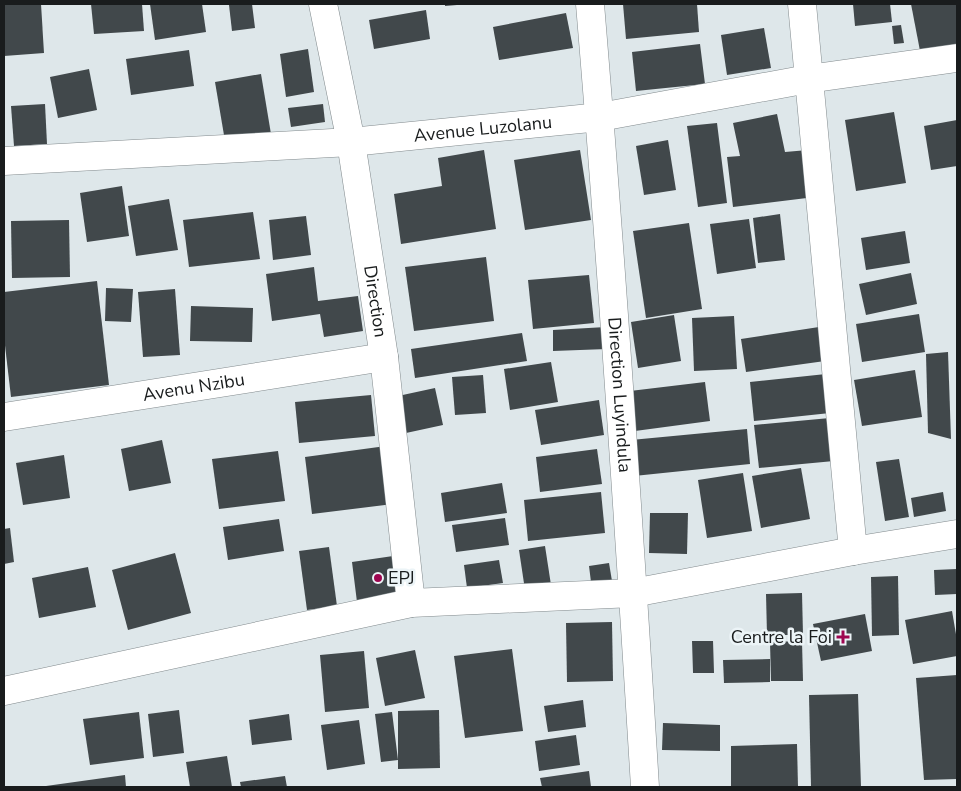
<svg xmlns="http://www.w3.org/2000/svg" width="961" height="791" font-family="'Nunito Sans',sans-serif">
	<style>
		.building { fill: #41484b }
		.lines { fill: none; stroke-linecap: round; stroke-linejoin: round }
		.minor-casing { stroke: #828a8d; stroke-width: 29 }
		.minor { stroke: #fff; stroke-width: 28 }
		.poi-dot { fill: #9e0650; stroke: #ecf4f7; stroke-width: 2 }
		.labels { text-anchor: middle; stroke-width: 5; stroke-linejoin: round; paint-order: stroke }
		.street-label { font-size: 18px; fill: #191c1d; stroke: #ecf4f7 }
		.poi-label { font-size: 18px; fill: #191c1d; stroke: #ecf4f7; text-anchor: start }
	</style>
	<rect width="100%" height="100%" fill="#dee7ea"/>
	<g class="building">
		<polygon points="4,4 41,4 44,53 4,56"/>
		<polygon points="91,4 142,4 144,31 94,34"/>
		<polygon points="150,4 202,4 206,32 155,40"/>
		<polygon points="241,4 252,4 255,28 232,31 229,5"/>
		<polygon points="445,4 457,4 457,5 445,6"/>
		<polygon points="623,4 697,4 699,32 626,39"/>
		<polygon points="853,4 890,4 892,22 855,26"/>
		<polygon points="911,4 957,4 957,49 921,56"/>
		<polygon points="426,10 430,39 374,49 369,20"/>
		<polygon points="566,13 573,48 499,60 493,27"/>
		<polygon points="901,25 904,43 894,44 892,26"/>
		<polygon points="764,28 771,68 727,75 721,35"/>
		<polygon points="700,44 705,84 636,91 632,52"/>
		<polygon points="308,49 314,92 286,97 280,54"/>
		<polygon points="189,50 194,86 131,95 126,59"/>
		<polygon points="89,69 97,110 58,118 50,77"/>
		<polygon points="261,74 271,134 225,141 215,82"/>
		<polygon points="45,104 47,144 14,146 11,106"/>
		<polygon points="323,104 325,122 291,127 288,108"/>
		<polygon points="894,112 906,183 856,191 845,120"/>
		<polygon points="777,114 785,152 808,150 815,197 733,207 727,157 740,156 733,123"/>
		<polygon points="957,120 957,166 931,170 924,126"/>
		<polygon points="717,123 727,203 698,207 687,126"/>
		<polygon points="668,140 676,190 644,195 636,146"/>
		<polygon points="484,150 496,229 401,244 394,194 442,186 438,158"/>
		<polygon points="580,150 591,220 525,230 514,160"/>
		<polygon points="122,186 129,236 87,242 80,193"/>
		<polygon points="169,199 178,250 136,256 128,206"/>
		<polygon points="253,212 260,259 189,267 183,220"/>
		<polygon points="780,214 785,260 758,263 753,218"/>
		<polygon points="306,216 311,255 273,260 269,220"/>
		<polygon points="749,219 756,268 717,274 710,224"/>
		<polygon points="69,220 70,277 12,278 11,221"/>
		<polygon points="689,223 702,309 646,318 633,231"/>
		<polygon points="905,231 910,263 866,270 861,238"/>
		<polygon points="486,257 494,321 414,331 405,267"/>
		<polygon points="314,267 318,301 358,296 363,331 324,337 320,314 272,321 266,274"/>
		<polygon points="911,273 917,304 866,315 859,284"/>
		<polygon points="589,275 594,323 533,329 528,280"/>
		<polygon points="97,281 109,385 11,397 4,337 4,292"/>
		<polygon points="106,288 133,289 131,322 105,321"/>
		<polygon points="175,289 180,355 143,357 138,292"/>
		<polygon points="191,306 253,308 252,342 190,341"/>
		<polygon points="919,314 925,352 862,362 856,324"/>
		<polygon points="674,315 681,361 638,368 631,322"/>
		<polygon points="734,316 737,369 694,371 692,318"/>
		<polygon points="606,327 607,349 553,351 553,330"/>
		<polygon points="819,327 825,361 746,372 741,339"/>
		<polygon points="522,333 527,361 415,378 411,349"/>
		<polygon points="948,352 951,439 928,433 926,354"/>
		<polygon points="551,362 558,402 510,410 504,369"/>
		<polygon points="915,370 922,417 862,426 854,380"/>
		<polygon points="826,374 830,413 754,421 750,382"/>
		<polygon points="483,375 486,413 455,415 452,377"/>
		<polygon points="705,382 710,421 635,431 630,391"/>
		<polygon points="435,388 443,425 406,433 398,396"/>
		<polygon points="371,395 375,436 299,443 295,402"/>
		<polygon points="599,400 604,435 541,445 535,410"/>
		<polygon points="830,418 834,461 759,468 754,425"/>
		<polygon points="747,429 750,464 634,476 631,440"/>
		<polygon points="162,440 171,483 129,491 121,449"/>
		<polygon points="386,446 393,504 312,514 305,457"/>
		<polygon points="597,449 602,484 540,492 536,457"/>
		<polygon points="278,451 285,501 219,509 212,459"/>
		<polygon points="64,455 70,498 23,505 16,463"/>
		<polygon points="899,459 909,517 885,521 876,462"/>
		<polygon points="801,468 810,519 761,528 752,476"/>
		<polygon points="743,473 752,531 707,538 698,480"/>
		<polygon points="502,483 507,513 445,522 441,493"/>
		<polygon points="601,492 605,533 528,541 524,500"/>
		<polygon points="943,492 946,511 914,517 911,498"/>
		<polygon points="650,513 688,513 687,554 649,553"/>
		<polygon points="505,518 509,545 456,552 452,525"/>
		<polygon points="279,519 284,551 228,560 223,527"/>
		<polygon points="10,528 14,562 4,564 4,529"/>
		<polygon points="545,546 551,585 525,590 519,550"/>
		<polygon points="329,547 337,606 307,610 299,551"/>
		<polygon points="175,553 191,613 128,630 112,570"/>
		<polygon points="400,555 405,594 357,602 352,562"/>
		<polygon points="499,560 503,583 467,588 464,565"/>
		<polygon points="609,563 613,587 592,590 589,566"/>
		<polygon points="88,567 96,607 39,618 32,578"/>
		<polygon points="957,569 957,594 935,595 934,570"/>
		<polygon points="898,576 899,635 872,636 871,577"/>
		<polygon points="802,593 803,635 767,635 766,594"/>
		<polygon points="952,611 957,640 957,656 913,664 905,620"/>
		<polygon points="865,614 872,651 821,661 813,624"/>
		<polygon points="612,622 613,681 567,682 566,623"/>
		<polygon points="692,641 713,641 714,673 693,673"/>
		<polygon points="802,641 803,681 771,681 770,642"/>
		<polygon points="512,649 523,731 465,738 454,656"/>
		<polygon points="415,650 425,698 385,706 376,658"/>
		<polygon points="364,651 369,708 325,712 320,655"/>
		<polygon points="770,659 770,682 724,683 723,660"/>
		<polygon points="957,675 957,779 924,780 916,678"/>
		<polygon points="858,694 861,787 811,787 809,695"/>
		<polygon points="583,700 586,727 548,732 544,706"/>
		<polygon points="179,710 184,753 153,757 148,714"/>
		<polygon points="439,710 440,768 398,769 398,711"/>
		<polygon points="139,712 144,758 90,765 83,719"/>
		<polygon points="392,712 398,760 381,762 375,714"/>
		<polygon points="289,714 292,740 252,745 249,720"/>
		<polygon points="359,720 365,764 327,770 321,725"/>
		<polygon points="663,723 720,725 720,751 662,750"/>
		<polygon points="576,735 580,765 539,771 535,741"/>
		<polygon points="797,744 798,787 731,787 731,746"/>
		<polygon points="227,756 232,787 190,787 186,762"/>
		<polygon points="589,771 591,787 542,787 540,778"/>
		<polygon points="125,775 126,787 46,787 46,786"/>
		<polygon points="285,776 287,787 241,787 240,782"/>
	</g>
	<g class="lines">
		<g class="minor-casing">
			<g id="minor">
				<path id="s1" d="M 323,4 L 351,142 L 384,357 L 411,603"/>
				<path id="s2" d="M 590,4 C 612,265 629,526 645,787"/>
				<polyline points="802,4 853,551"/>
				<path id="s3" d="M 4,161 L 351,142 L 600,117 L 808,79 L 957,58"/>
				<path id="s4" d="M 4,417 L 384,357"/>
				<polyline points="4,691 411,603 633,593 853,551 957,534"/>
			</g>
		</g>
		<use href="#minor" class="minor"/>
	</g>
	<g class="poi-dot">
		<circle cx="378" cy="578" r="5"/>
		<path d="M840.5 629.5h5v5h5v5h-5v5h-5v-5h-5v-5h5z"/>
	</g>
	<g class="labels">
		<g class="street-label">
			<text dy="6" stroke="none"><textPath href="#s3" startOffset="480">Avenue Luzolanu</textPath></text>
			<text dy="6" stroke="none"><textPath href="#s1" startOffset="302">Direction</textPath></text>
			<text dy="6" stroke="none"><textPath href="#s4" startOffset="192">Avenu Nzibu</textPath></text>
			<text dy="6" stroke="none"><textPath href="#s2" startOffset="392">Direction Luyindula</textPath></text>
		</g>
		<g class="poi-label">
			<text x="388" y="584">EPJ</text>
			<text x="832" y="643" text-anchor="end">Centre la Foi</text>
		</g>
	</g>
	<rect width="961" height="791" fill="none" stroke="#191c1d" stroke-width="10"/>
</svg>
